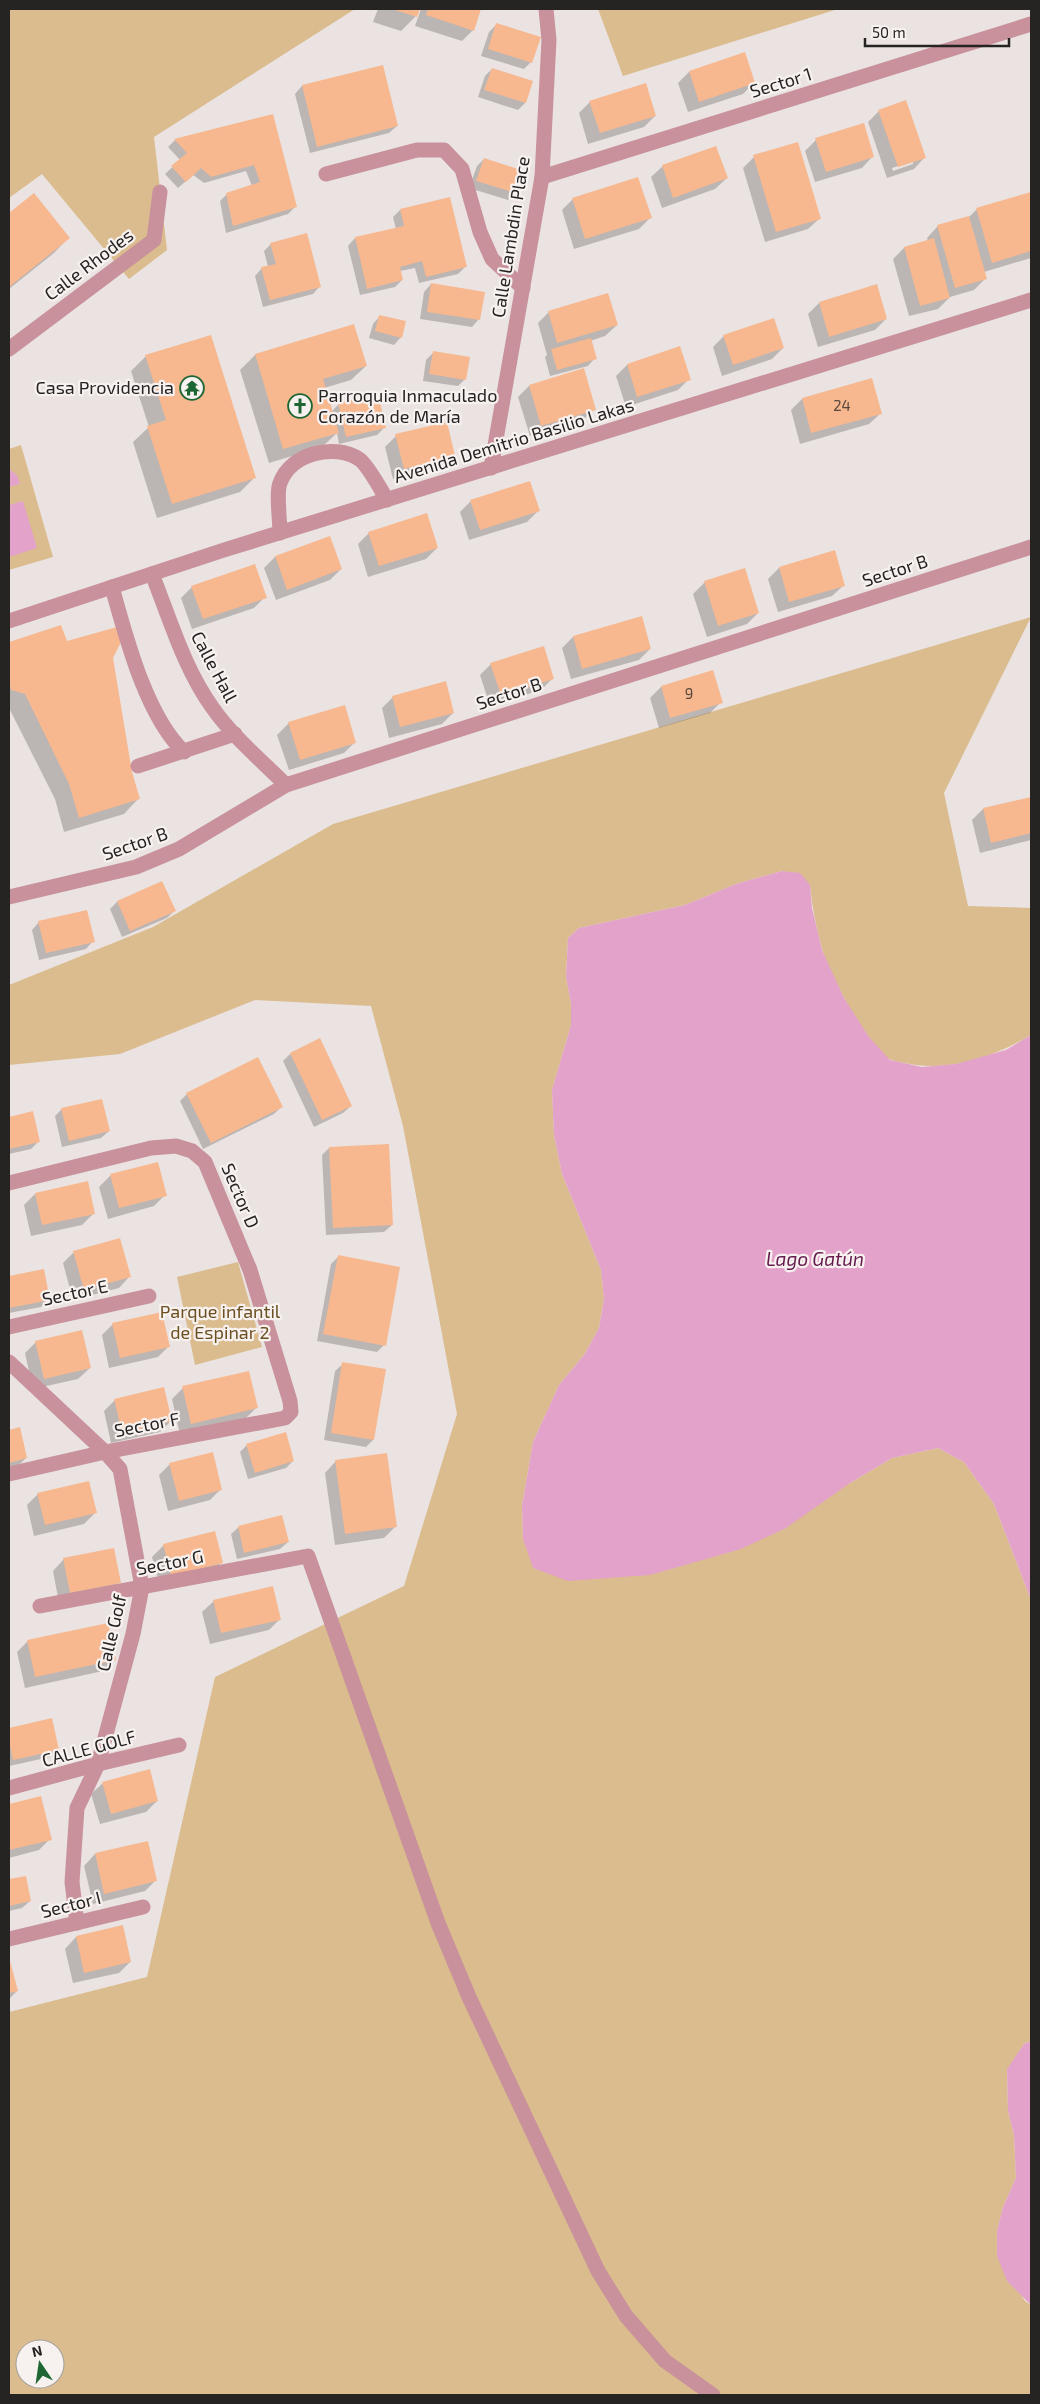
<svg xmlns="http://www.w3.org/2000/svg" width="1040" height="2404" font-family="'Exo 2',sans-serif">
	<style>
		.green { fill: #dbbc8e; fill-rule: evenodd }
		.water { fill: #e3a2c9 }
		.shadow { fill: #0003; fill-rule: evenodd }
		.building { fill: #f7b88f }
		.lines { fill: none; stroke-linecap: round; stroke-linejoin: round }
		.minor { stroke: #c8919b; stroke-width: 15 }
		.labels { text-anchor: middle; stroke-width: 4.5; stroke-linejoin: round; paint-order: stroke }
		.number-label { font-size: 15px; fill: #5a483e }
		.street-label { font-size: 18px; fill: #262323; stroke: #f7f1ef }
		.poi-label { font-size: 18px; fill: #262323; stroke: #f7f1ef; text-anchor: end }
		.park-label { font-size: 18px; fill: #6b4f20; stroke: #f7f1ef }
		.water-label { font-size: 19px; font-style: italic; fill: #651b4e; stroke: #f7f1ef }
	</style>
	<rect width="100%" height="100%" fill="#eae3e2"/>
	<g class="green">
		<polygon points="9,9 355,9 154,137 167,250 129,279 42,174 9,198"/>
		<polygon points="598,9 838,9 623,76"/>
		<polygon points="21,445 53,557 9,570 9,449"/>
		<path d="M 1031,617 L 944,793 L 968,906 L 1031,908 L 1031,1035 C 994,1057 948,1073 904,1063 C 900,1062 893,1061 889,1059 C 865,1041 831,978 822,949 C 816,928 812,906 810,885 L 782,871 L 736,884 L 685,905 L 579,928 L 568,938 L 566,977 L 571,1003 L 571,1025 L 552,1090 L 554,1135 L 562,1174 L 601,1270 L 604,1299 L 599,1328 L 584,1355 L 559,1385 L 533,1442 L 522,1506 L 523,1539 L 850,1483 L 892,1458 L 938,1448 L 964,1462 L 994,1504 L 1031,1600 L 1031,2041 L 1024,2044 L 1007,2070 L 1008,2111 L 1014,2135 L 1016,2178 L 1003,2207 L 997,2231 L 997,2256 L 1025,2301 L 1031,2305 L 1031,2395 L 9,2395 L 9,2012 L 147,1977 L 215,1677 L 404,1586 L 457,1414 L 403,1126 L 371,1006 L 255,1000 L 120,1054 L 9,1065 L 9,985 L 153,927 L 333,824 ZM 25,2349 L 55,2349 L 55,2379 L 25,2379 Z"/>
		<polygon points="238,1262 262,1347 195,1365 177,1277"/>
	</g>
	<g class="water">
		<polygon points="9,469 17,475 20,484 9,487"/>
		<polygon points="23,501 37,548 9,557 9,505"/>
		<polygon points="782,871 800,873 810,885 812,908 822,950 844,998 869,1037 890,1060 922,1067 956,1064 1006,1050 1031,1035 1031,1600 994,1504 964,1462 938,1448 892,1458 850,1483 786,1528 741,1549 650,1575 568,1581 533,1568 523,1539 522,1506 533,1442 559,1385 584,1355 599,1328 604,1299 601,1270 562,1174 554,1135 552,1090 571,1025 571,1003 566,977 568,938 579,928 685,905 736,884"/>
		<polygon points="1031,2041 1031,2305 1007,2281 997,2256 997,2231 1003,2207 1016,2178 1014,2135 1008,2111 1007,2069 1024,2044"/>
	</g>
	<g class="shadow">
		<polygon points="378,9 419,9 416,16 401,31 373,22"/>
		<polygon points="421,9 480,9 473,30 462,41 415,26"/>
		<polygon points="496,25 531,62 524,69 481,56 489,32"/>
		<polygon points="744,54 754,83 743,94 688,112 678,83 689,72"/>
		<polygon points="382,66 397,126 389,133 310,153 295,94 302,86"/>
		<polygon points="492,69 525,103 518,110 478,97 485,76"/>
		<polygon points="590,102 655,116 644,127 588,144 579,113"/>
		<path d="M 879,111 L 925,157 L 914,169 L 887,178 L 868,122 ZM 913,161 L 913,164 L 893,171 L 892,168 Z"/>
		<polygon points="272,115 295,207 288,214 226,233 220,201 227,194 252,186 246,171 204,183 193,175 178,188 165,174 180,160 168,147 175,140"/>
		<polygon points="816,140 873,156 862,168 815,182 805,151"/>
		<polygon points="754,157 820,218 808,229 765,242 743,168"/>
		<polygon points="484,159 515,193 508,200 469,188 477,166"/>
		<polygon points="663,166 727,178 715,189 662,208 651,177"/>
		<polygon points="1031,193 1031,258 984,272 986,278 974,290 950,297 938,309 909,316 893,259 904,248 928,241 927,238 938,226 968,218 977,209"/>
		<polygon points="33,195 68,238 54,253 9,289 9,214"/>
		<polygon points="573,199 650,218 639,229 574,249 562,210"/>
		<polygon points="400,210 465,267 458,274 419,283 415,268 400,271 402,280 395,287 360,295 348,246 355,238 396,229 393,217"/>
		<polygon points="271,244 320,286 313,294 263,307 255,276 262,268 268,267 264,251"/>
		<polygon points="431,284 479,319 472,327 420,319 424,292"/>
		<polygon points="819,303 886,319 875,330 818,347 808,314"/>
		<polygon points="549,312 617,325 605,336 590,341 595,358 588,366 550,376 545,357 547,355 538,323"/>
		<polygon points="380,316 401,337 394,345 369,338 373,324"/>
		<polygon points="353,325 366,366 351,380 324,388 331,412 339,404 384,428 377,435 339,444 337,433 322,447 269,463 240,370 255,355"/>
		<polygon points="724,336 783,348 772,359 722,376 713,347"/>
		<polygon points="679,348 689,379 678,390 626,407 616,376 627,365"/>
		<polygon points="433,353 465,379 458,386 423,381 426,360"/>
		<polygon points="146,356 255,477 240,492 157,518 133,442 149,427 131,371"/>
		<polygon points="583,370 594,409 583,420 530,436 518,397 529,386"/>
		<polygon points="802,399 881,413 869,424 800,444 791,410"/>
		<polygon points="396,436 454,456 443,467 393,479 385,447"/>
		<polygon points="471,501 538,511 527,522 469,540 460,512"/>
		<polygon points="369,533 437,548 426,559 368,577 358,544"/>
		<polygon points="329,537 341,569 330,580 276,600 264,568 275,557"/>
		<polygon points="779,568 844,585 832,596 778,612 768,579"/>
		<polygon points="705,582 758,613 747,624 707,637 693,594"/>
		<polygon points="192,587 265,597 254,608 192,629 181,598"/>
		<polygon points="641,618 650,649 639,660 571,679 562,648 573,637"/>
		<polygon points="60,627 66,643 112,658 131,773 138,799 124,814 64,832 55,799 9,708 9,644"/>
		<polygon points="491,664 553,678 541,690 490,706 480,675"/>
		<polygon points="712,672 721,702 710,713 659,728 650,698 661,687"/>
		<polygon points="393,697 453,713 442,724 389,738 382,708"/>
		<polygon points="289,723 355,742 344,753 289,770 277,735"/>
		<polygon points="1031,798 1031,840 980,853 972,820 983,809"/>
		<polygon points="162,883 174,911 167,918 122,937 110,909 117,902"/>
		<polygon points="39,922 93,941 86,949 39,960 32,930"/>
		<polygon points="290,1054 351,1106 343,1113 314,1127 283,1061"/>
		<polygon points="187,1094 281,1107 274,1114 203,1149 180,1101"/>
		<polygon points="62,1109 109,1131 101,1138 62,1147 55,1116"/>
		<polygon points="32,1113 38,1142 31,1149 9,1154 9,1118"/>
		<polygon points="329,1148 392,1225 384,1232 326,1235 322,1155"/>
		<polygon points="157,1163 165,1195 154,1206 108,1219 99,1187 110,1176"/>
		<polygon points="35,1194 93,1214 82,1225 31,1236 24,1205"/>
		<polygon points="74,1252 130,1276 119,1288 73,1300 63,1263"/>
		<polygon points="339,1256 384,1345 377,1352 317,1341 331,1264"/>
		<polygon points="43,1270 48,1300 41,1307 9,1313 9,1277"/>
		<polygon points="113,1324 169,1346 158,1357 109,1368 102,1335"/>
		<polygon points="36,1342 90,1368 78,1379 33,1389 25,1353"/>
		<polygon points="343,1364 373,1440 366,1447 324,1440 335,1371"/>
		<polygon points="183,1388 256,1408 245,1419 180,1435 172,1399"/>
		<polygon points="115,1400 171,1421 160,1432 111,1443 104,1411"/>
		<polygon points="19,1428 26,1458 19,1465 9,1468 9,1431"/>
		<polygon points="247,1445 293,1461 286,1468 248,1479 240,1452"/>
		<polygon points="336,1461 395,1527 384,1538 335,1545 325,1473"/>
		<polygon points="170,1464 221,1489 210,1500 168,1511 159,1475"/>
		<polygon points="38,1494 95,1513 84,1524 34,1536 27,1505"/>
		<polygon points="239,1527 288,1542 280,1549 237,1559 231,1534"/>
		<polygon points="164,1545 221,1563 210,1574 160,1586 152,1557"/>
		<polygon points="64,1559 119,1582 108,1594 59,1603 53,1571"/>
		<polygon points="214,1601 280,1619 269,1630 210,1644 202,1612"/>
		<polygon points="28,1641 114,1660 103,1671 25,1688 17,1652"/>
		<polygon points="51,1720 58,1749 50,1757 9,1766 9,1730"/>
		<polygon points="103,1783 157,1801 146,1812 100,1824 91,1794"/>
		<polygon points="40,1797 50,1839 39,1850 9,1858 9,1805"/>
		<polygon points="147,1842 156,1880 145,1891 93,1904 84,1866 95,1854"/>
		<polygon points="25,1877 30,1901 22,1908 9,1911 9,1881"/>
		<polygon points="76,1937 130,1962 119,1973 73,1983 65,1949"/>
		<polygon points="9,1960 17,1991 9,1999"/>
	</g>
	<g class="building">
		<polygon points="392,9 420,9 417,17"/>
		<polygon points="428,9 481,9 474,31 426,15"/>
		<polygon points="496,23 541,37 532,63 488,49"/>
		<polygon points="745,52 755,83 699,102 689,71"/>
		<polygon points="383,65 398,126 317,147 302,85"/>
		<polygon points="492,68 533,81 526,103 484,90"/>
		<polygon points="646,83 656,116 600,133 589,101"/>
		<polygon points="906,100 926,158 898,167 878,110"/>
		<polygon points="273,114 297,207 233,226 226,193 260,182 254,165 211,177 201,168 186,182 171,166 187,153 174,139"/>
		<polygon points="864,123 874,157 826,172 815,138"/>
		<polygon points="798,142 821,219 776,232 753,155"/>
		<polygon points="716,146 728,178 673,198 662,165"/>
		<polygon points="484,158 524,171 516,193 476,181"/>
		<polygon points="638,177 652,218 585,239 572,198"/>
		<polygon points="1031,192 1031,251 992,263 976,208"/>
		<polygon points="34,193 70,238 9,287 9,213"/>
		<polygon points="450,197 467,267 426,277 422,261 400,267 403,280 367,289 355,237 404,226 400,209"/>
		<polygon points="969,216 987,279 955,288 937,225"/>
		<polygon points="307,233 321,287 270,300 261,267 276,264 270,243"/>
		<polygon points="934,238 950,298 920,306 904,247"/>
		<polygon points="431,283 485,292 480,320 427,312"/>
		<polygon points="877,284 887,319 829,337 819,302"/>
		<polygon points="608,293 618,325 557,343 548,311"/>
		<polygon points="379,315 406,321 402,338 375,331"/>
		<polygon points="774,318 784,348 733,365 723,335"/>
		<polygon points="354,324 367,366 323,379 339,433 283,449 255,354"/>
		<polygon points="211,335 256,478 172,504 147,426 166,420 145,355"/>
		<polygon points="591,338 597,359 557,370 551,349"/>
		<polygon points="680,346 691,380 637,397 627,364"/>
		<polygon points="433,351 470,357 466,380 429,374"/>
		<polygon points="584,368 596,410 541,426 529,385"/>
		<polygon points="872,378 882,414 811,433 802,398"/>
		<polygon points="378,394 386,428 346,437 338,403"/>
		<polygon points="447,422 455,456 404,469 395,434"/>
		<polygon points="530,481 540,511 480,530 470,500"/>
		<polygon points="427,513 438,548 379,566 368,532"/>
		<polygon points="330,536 342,569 287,590 275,556"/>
		<polygon points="835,550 845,586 789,602 779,567"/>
		<polygon points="255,564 267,598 203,619 191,586"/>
		<polygon points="745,568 759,613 718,626 704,581"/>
		<polygon points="642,616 651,649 582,669 573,636"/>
		<polygon points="61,625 67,641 117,627 122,640 113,658 132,772 140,799 79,818 69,784 25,694 11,690 9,680 9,642"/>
		<polygon points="544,646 554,679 501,695 490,663"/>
		<polygon points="713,670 723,703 670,718 661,686"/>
		<polygon points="446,681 454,713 400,727 392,696"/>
		<polygon points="345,705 356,743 300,760 288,722"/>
		<polygon points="1031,797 1031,833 991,843 983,808"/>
		<polygon points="162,881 176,911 130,931 117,901"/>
		<polygon points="87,910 95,942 46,953 38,921"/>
		<polygon points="320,1038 352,1106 322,1120 290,1053"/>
		<polygon points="258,1057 283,1107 211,1143 186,1093"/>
		<polygon points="102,1099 110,1131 69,1141 61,1108"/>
		<polygon points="33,1111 40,1142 9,1149 9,1117"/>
		<polygon points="389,1144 393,1225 333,1228 329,1147"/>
		<polygon points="158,1162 167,1196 119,1208 110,1174"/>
		<polygon points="88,1181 95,1214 42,1225 35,1193"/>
		<polygon points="120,1238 131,1277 84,1290 73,1251"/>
		<polygon points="338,1255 400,1267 386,1346 323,1334"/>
		<polygon points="44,1269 50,1300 9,1308 9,1276"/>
		<polygon points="162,1312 170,1347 120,1358 112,1323"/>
		<polygon points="82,1330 91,1368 44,1379 35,1341"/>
		<polygon points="342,1362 386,1369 374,1440 331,1433"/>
		<polygon points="249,1371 258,1408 191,1424 182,1386"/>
		<polygon points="164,1387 172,1421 122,1433 114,1399"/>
		<polygon points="20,1427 27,1458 9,1463 9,1430"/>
		<polygon points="286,1432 294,1461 255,1473 246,1444"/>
		<polygon points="213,1452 222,1490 179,1501 169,1463"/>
		<polygon points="387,1453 397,1527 345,1534 335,1460"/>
		<polygon points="89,1481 97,1513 45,1525 37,1493"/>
		<polygon points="282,1515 289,1542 244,1553 238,1526"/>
		<polygon points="215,1531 223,1563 171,1576 163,1544"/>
		<polygon points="114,1548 121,1583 70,1593 63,1558"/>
		<polygon points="273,1586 281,1620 221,1633 213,1600"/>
		<polygon points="108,1623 116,1660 35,1677 27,1640"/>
		<polygon points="52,1718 59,1750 13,1760 9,1741 9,1728"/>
		<polygon points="150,1769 158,1801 111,1814 102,1782"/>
		<polygon points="41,1796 52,1840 9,1850 9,1804"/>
		<polygon points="148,1841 157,1881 104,1894 95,1853"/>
		<polygon points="26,1876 31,1901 9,1906 9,1879"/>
		<polygon points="123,1925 131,1962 84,1973 76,1936"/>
		<polygon points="9,1957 18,1991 9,1993"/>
	</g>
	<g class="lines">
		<g class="minor">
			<polyline points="326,174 417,150 444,150 462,169 480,232 492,259 523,288"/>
			<polyline points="542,177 1031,24"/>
			<polyline points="9,349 154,240 160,192"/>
			<polyline points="491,468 542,177 549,40 546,9"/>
			<path d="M 280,533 C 280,520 276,493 280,483 C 291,453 334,443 359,459 C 368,465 381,490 387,500"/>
			<path d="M 152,574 C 170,619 184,668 212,707 C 232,736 261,760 286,785"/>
			<path d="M 112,587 C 126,637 146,716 184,752"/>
			<polyline points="9,621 224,550 1031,300"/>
			<polyline points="138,766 235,734"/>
			<polyline points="9,897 136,867 179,849 286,785 1031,547"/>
			<polyline points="9,1183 151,1148 176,1146 192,1151 205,1162 250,1270 290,1401 291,1412 285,1418 105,1452 9,1474"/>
			<polyline points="9,1327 149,1296"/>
			<polyline points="9,1362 105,1452 120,1469 142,1587 133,1634 98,1764 77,1808 72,1882 77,1923"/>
			<polyline points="40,1606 308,1556 438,1923 469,1997 598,2271 626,2316 665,2361 713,2395"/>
			<polyline points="9,1788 98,1764 179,1745"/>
			<polyline points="9,1939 143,1907"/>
		</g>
	</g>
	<defs>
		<g id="temple-ring" transform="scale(1.25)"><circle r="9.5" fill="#f7f1ef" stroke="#1e6734" stroke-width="1.5"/><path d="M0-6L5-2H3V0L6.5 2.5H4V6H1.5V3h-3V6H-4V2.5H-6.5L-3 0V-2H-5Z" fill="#1e6734"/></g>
		<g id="church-ring" transform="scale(1.25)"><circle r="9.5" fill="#f7f1ef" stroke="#1e6734" stroke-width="1.5"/><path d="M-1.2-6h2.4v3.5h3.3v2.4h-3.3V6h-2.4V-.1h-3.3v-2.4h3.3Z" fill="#1e6734"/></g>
	</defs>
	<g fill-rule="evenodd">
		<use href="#temple-ring" x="192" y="388"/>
		<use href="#church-ring" x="300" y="406"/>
	</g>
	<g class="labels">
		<g class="number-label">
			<text x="842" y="411">24</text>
			<text x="689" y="699">9</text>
		</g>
		<g class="street-label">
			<text transform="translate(781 83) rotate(-17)" y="6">Sector 1</text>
			<text transform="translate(511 237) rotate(-81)" y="6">Calle Lambdin Place</text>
			<text transform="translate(89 265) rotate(-37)" y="6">Calle Rhodes</text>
			<text transform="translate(514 441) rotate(-17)" y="6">Avenida Demitrio Basilio Lakas</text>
			<text transform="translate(895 571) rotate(-18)" y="6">Sector B</text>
			<text transform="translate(214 667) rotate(62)" y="6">Calle Hall</text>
			<text transform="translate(509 694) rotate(-18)" y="6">Sector B</text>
			<text transform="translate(135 844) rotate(-19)" y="6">Sector B</text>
			<text transform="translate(240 1196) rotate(67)" y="6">Sector D</text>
			<text transform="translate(75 1293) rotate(-12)" y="6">Sector E</text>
			<text transform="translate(147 1425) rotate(-11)" y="6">Sector F</text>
			<text transform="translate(170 1563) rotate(-11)" y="6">Sector G</text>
			<text transform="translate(112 1633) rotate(-77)" y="6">Calle Golf</text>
			<text transform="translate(89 1749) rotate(-15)" y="6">CALLE GOLF</text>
			<text transform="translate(71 1905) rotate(-14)" y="6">Sector I</text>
		</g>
		<g class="poi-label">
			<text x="174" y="394">Casa Providencia</text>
			<text x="318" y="402" text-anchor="start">Parroquia Inmaculado<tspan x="318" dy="21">Corazón de María</tspan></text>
		</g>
		<g class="park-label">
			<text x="220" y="1318">Parque infantil<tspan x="220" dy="21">de Espinar 2</tspan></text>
		</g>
		<g class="water-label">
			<text x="815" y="1266">Lago Gatún</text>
		</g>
	</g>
	<rect width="1040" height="2404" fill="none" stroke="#262323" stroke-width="20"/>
	<g transform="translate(40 2364) rotate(347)"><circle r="24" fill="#f7f1ef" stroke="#a39f9d"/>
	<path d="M0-4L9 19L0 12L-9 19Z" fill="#1e6734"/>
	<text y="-8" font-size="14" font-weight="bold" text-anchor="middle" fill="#262323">N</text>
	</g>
	<path d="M865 38v8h144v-8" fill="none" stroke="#262323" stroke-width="2.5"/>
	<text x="872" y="38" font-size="15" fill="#262323" stroke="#f7f1ef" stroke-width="4" paint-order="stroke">50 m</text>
</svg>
